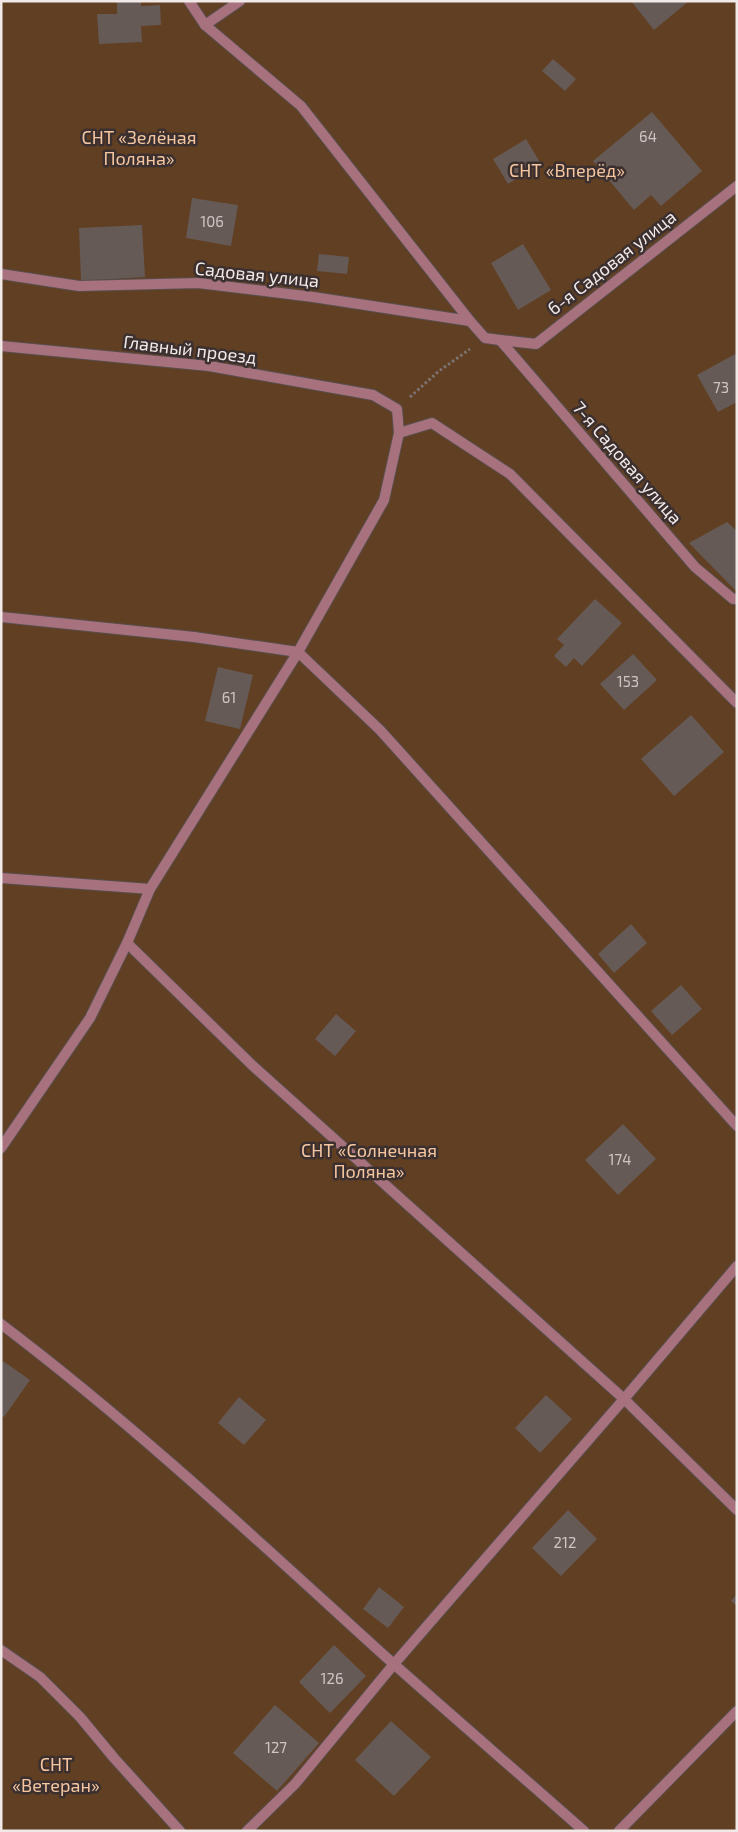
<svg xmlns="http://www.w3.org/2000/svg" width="738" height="1832" font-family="'Exo 2',sans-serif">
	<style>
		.green { fill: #613f22 }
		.building { fill: #665a56 }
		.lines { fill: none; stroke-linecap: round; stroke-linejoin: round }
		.lane-casing { stroke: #584e4d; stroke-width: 12 }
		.street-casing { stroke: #584e4d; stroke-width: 12 }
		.path { stroke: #7d7372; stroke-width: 3; stroke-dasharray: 2.5 2.5; stroke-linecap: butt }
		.lane { stroke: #a7727d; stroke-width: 10 }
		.street { stroke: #a7727d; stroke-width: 10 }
		.labels { text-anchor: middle; stroke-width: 5; stroke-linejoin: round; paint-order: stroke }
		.number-label { font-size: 15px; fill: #cec5c4 }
		.park-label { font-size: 18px; fill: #f5c6a0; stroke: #3b302f }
		.street-label { font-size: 18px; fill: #f1e9e8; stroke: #3b302f }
	</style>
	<rect width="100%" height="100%" fill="#3b302f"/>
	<rect class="green" x="1" y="1" width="736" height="1830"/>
	<g class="building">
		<polygon points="117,1 141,1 141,6 160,5 161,25 141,26 142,42 99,44 97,14 117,14"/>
		<polygon points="631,1 689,1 654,30"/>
		<polygon points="553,59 576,79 565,91 542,71"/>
		<polygon points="652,112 702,171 661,206 651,195 634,210 593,161"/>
		<polygon points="526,139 541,164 508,184 493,159"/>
		<polygon points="192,198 238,205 231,246 186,238"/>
		<polygon points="142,225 145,277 81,281 79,228"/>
		<polygon points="523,244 551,290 518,310 491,263"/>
		<polygon points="319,254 349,257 347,274 317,271"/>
		<polygon points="737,353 737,402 718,412 697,375"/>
		<polygon points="727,522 737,531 737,592 689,543"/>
		<polygon points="595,599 622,623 582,666 574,658 566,667 554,656 564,645 557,639"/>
		<polygon points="633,654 657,680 624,710 600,684"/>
		<polygon points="218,667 253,675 240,729 205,721"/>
		<polygon points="691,715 724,752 674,796 641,759"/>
		<polygon points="631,924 647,943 614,973 598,954"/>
		<polygon points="681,985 702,1009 672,1035 651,1011"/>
		<polygon points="336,1014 356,1031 335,1056 315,1039"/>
		<polygon points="623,1124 656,1159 618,1195 585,1160"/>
		<polygon points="3,1361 30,1380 4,1417 1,1416 1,1364"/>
		<polygon points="546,1395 572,1419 540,1453 515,1428"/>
		<polygon points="239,1397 266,1420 244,1445 218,1423"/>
		<polygon points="568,1510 597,1539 561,1576 532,1548"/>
		<polygon points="379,1587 404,1607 388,1628 363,1609"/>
		<polygon points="737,1594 737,1606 731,1601"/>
		<polygon points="334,1645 366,1676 330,1713 299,1682"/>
		<polygon points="275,1705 319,1743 277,1791 233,1753"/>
		<polygon points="391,1721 431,1757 394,1796 355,1760"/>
	</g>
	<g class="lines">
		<g class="lane-casing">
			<g id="lane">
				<polyline points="189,1 205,25 301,106 470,321"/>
				<polyline points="205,25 240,1"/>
				<polyline points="500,340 695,567 733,599 737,599"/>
				<polyline points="500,340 536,344 737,186"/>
				<polyline points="399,433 432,423 510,474 737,703"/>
				<polyline points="1,617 194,637 298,652 380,730 737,1126"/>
				<polyline points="1,878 150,889"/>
				<polyline points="127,943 253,1066 624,1399 737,1510"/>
				<polyline points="1,1148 90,1018 127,943 150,889 298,652 384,500 399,433 397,409 373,395"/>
				<path d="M 1,1324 C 133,1424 254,1537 377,1649 C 445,1710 515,1770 584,1831"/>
				<polyline points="247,1831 295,1784 394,1664 624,1399 737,1266"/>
				<polyline points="619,1831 737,1711"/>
			</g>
		</g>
		<g class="street-casing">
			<g id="street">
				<polyline points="1,274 79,286 198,283 313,297 470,321 485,338 500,340"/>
				<polyline points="1,346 209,366 373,395"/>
				<polyline points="1,1650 40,1677 80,1717 114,1758 180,1831"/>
			</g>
		</g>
		<polyline class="path" points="410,397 439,371 470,349"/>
		<use href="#lane" class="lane"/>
		<use href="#street" class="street"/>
	</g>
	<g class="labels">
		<g class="number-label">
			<text x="648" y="142">64</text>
			<text x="212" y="227">106</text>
			<text x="721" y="393">73</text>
			<text x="628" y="687">153</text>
			<text x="229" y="703">61</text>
			<text x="620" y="1165">174</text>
			<text x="565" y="1548">212</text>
			<text x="332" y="1684">126</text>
			<text x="276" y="1753">127</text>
		</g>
		<g class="park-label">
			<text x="139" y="144">СНТ «Зелёная<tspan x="139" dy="21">Поляна»</tspan></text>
			<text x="567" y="177">СНТ «Вперёд»</text>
			<text x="369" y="1157">СНТ «Солнечная<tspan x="369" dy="21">Поляна»</tspan></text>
			<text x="56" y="1771">СНТ<tspan x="56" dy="21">«Ветеран»</tspan></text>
		</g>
		<g class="street-label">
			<text transform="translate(612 263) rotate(-38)" y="6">6-я Садовая улица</text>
			<text transform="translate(257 275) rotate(6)" y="6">Садовая улица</text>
			<text transform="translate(190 350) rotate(7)" y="6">Главный проезд</text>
			<text transform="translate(627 463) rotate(49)" y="6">7-я Садовая улица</text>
		</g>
	</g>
	<rect width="738" height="1832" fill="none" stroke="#f1e9e8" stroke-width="5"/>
</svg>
